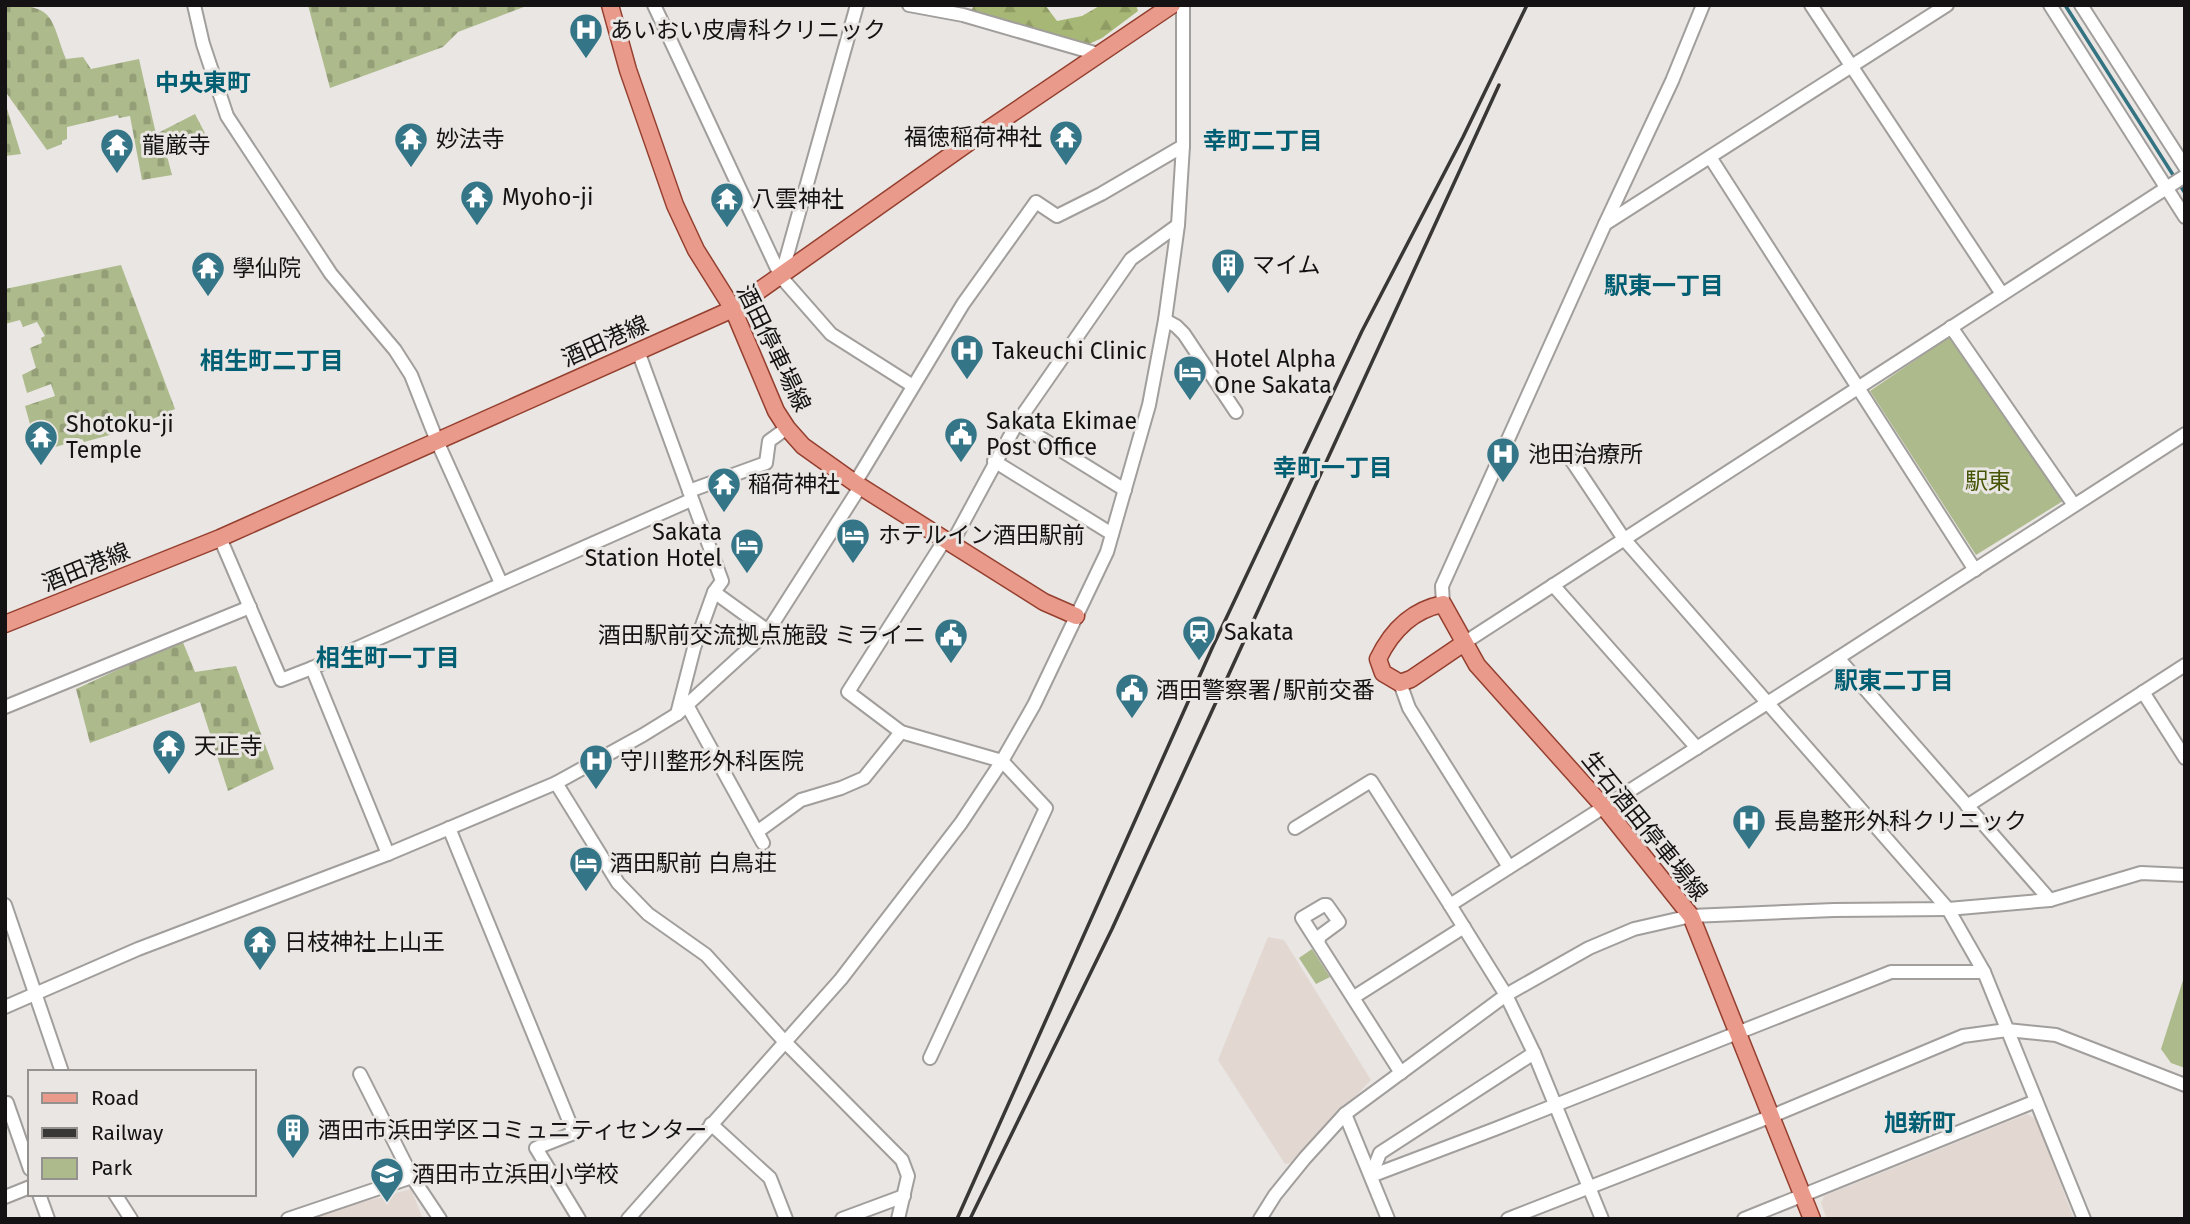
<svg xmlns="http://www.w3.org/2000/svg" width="2190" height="1224" font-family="'Fira Sans','Noto Sans JP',sans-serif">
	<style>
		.built { fill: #e2d7d1 }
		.forest { fill: url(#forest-firs) }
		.cemetery { fill: url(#cemetery-stones) }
		.park { fill: #adba8b }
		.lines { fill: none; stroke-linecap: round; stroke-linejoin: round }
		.stream { stroke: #347382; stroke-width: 3.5 }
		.minor-casing { stroke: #a19e9c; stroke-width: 16 }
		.major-casing { stroke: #953f2f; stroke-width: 19 }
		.minor { stroke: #fff; stroke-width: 12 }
		.major { stroke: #e99a8b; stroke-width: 16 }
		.rail { stroke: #393736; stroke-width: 3.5 }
		.labels { text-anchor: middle; stroke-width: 6; stroke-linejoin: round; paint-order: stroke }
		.poi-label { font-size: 23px; fill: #141212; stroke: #e9e6e3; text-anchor: start }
		.street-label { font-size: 23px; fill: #141212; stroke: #e9e6e3 }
		.park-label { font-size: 23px; fill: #475507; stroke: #e9e6e3 }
		.neighbourhood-label { font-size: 24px; font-weight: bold; fill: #025e72; stroke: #e9e6e3 }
	</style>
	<defs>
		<pattern id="forest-firs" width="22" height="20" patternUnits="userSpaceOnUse" patternTransform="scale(1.75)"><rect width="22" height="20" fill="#a7b775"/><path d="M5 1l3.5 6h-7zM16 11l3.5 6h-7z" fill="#8f9c64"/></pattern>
		<pattern id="cemetery-stones" width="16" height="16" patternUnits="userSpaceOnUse" patternTransform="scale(1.75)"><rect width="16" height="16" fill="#adba8b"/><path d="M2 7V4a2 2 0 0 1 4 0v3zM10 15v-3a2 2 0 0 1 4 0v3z" fill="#949f77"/></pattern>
	</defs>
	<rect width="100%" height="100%" fill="#e9e6e3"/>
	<g class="built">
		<polygon points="1268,937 1284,940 1371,1080 1294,1162 1285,1164 1218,1060"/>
		<polygon points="2027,1114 2036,1119 2074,1219 1827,1219 1821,1203 1824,1196"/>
		<polygon points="411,1189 423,1219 301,1219"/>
	</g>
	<polygon class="forest" points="974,5 1045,5 1057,21 1082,16 1101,5 1136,5 1138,11 1102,38 1089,44 971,11"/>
	<g class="cemetery">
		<path d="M 5,5 C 56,5 50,18 66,59 L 83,57 L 91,69 L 139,59 L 156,134 L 195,114 L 210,143 L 167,156 L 172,175 L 142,180 L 130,116 L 119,118 L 118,115 L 67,127 L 67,139 L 62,141 L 62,144 L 47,150 L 7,94 Z"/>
		<polygon points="308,5 529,5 458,32 443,47 330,88"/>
		<polygon points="5,102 21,154 5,156"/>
		<polygon points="121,265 175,409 128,430 84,442 82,439 52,448 49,438 35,442 25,406 55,396 51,384 27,393 22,375 36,368 30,348 42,343 41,338 45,336 37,322 23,327 20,320 5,324 5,289"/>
		<polygon points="182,640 195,672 236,666 274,769 228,791 200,702 90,743 76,689"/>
	</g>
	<g class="park">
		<polygon points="1949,337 2063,501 1976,555 1870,391"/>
		<polygon points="1312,949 1330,977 1316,984 1299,958"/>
		<polygon points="2185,974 2185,1068 2171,1063 2161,1049"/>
	</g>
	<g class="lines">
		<g class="stream">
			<polyline points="2065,5 2175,178"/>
			<polyline points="2179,184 2185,193"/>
		</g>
		<g class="minor-casing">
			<g id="minor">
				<polyline points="194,5 203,44 227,116 331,274 395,350 411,375 437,441 501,583"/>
				<polyline points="654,5 781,277 831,334 913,386"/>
				<polyline points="909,5 963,15 1098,54"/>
				<polyline points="1811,5 2002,294"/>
				<polyline points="2050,5 2185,217"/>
				<polyline points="2081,5 2185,167"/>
				<polyline points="1710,157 1975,570"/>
				<polyline points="1605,224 1947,5"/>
				<polyline points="781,277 857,5"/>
				<polyline points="1165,320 1176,326 1184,334 1236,412"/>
				<polyline points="1951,327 2074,505"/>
				<polyline points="638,351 722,581 714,592 768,631"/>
				<polyline points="1017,423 1125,490"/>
				<polyline points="1570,458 1624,539 1948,909 1984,972 2084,1219"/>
				<polyline points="994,461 1112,534"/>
				<polyline points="855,483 963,304 1036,202 1057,216 1101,194 1183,146"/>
				<polyline points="689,491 766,463 769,441 787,428"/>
				<polyline points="220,538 281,680 312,668 691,500"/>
				<polyline points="951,545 1017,423 1131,259 1178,225"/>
				<polyline points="1553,585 1697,748"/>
				<polyline points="1443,604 1442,586 1605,224 1672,81 1703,5"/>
				<polyline points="1464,643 2185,176"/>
				<polyline points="1838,658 2050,900"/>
				<polyline points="312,668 388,854"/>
				<polyline points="1400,683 1409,708 1509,867"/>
				<polyline points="2143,692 2185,758"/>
				<polyline points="687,705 763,843"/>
				<polyline points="5,707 250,607"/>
				<polyline points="677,714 694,648 714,592"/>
				<polyline points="556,783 618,883 648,914 706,955 784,1041 902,1160 908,1176 898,1219"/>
				<polyline points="1967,806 2185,665"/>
				<polyline points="449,828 574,1133 536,1148 579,1219"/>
				<polyline points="1295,828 1371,781 1450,905"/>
				<polyline points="757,832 801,800 841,788 864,778 901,732"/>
				<polyline points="5,905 62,1072"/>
				<polyline points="1318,942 1320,936 1339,922 1327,905 1324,905 1302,918 1401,1073"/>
				<polyline points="1354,997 1464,927"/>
				<polyline points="5,1007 138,949 388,854 556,783 643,735 677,714 768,631 860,487"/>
				<polyline points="1534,1053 1380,1153 1371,1176 1495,1129 1891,972 1984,972"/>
				<polyline points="930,1058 1046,808 1002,761 901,732 848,692 944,541"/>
				<polyline points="360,1074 412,1177"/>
				<polyline points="5,1103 7,1103 30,1169"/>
				<polyline points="1345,1114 1388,1219"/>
				<polyline points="711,1124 770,1178 786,1219"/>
				<polyline points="39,1194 48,1219"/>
				<polyline points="115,1194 131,1219"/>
				<polyline points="5,1197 30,1187"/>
				<polyline points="288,1219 412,1177 440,1219"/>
				<polyline points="628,1219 841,979 961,823 1002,761 1034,705 1107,552 1149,405 1165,320 1178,225 1183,146 1183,5"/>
				<polyline points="842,1219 904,1196"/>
				<polyline points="1260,1219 1275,1195 1305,1158 1345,1114 1506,995 1589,948 1634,929 1691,916 1834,910 1948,909 2050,900 2141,873 2185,875"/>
				<polyline points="1508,1219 1772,1116 1963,1036 2007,1030 2056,1035 2185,1085"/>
				<polyline points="1602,1219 1534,1053 1506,995 1450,905 1838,658 2185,434"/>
				<polyline points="1744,1219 2036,1101"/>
			</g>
		</g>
		<g class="major-casing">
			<g id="major">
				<polyline points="610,5 628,70 675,205 696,250 733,309 776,411 787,428 803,446 855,483 1044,602 1076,616"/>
				<polyline points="5,624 220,538 733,309 968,143 1172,5"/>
				<path d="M 1464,643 L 1411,679 L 1400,683 L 1383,673 L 1378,659 C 1391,632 1412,610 1443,604 L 1477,665 L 1604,807 L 1691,916 L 1812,1219"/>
			</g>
		</g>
		<use href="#minor" class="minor"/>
		<use href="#major" class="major"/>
		<g class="rail">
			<polyline points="957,1219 1213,646 1362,331 1463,137 1527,5"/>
			<polyline points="970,1219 1112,929 1499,85"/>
		</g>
	</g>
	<defs>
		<g id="hospital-pin" transform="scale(1.75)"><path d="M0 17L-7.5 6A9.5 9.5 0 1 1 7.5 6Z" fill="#347587" stroke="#e9e6e3"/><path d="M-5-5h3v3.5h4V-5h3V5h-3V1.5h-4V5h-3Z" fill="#fff"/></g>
		<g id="temple-pin" transform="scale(1.75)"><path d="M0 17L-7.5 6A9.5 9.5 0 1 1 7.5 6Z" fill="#347587" stroke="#e9e6e3"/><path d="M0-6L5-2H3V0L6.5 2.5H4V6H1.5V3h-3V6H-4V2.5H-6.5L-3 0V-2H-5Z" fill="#fff"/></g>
		<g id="building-pin" transform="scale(1.75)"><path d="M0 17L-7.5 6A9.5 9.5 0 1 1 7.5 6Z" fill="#347587" stroke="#e9e6e3"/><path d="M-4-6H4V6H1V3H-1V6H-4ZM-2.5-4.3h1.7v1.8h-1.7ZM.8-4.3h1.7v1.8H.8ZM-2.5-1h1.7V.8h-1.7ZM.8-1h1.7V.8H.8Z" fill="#fff"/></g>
		<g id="hotel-pin" transform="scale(1.75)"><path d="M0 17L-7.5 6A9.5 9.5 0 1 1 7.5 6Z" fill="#347587" stroke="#e9e6e3"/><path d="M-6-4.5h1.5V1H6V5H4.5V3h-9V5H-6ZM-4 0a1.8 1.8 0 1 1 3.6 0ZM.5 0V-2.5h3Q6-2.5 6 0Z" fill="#fff"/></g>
		<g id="civic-pin" transform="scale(1.75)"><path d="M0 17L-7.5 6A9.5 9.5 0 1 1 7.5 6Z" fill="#347587" stroke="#e9e6e3"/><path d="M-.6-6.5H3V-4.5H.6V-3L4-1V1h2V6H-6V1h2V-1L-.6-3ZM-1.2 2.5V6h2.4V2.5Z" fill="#fff"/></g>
		<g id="station-pin" transform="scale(1.75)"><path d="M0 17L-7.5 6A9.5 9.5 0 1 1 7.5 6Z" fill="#347587" stroke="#e9e6e3"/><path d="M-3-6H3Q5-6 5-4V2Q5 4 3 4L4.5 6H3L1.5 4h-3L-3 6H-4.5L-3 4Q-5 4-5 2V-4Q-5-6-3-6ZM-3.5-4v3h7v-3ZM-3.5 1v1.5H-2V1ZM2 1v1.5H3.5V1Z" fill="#fff"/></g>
		<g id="school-pin" transform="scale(1.75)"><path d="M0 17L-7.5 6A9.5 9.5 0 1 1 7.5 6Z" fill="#347587" stroke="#e9e6e3"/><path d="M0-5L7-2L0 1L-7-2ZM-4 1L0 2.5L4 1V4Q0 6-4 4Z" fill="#fff"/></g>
	</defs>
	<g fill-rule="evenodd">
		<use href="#hospital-pin" x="586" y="30"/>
		<use href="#temple-pin" x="1066" y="137"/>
		<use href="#temple-pin" x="411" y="139"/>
		<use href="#temple-pin" x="117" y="145"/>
		<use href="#temple-pin" x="477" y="197"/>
		<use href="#temple-pin" x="727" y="199"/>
		<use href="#building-pin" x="1228" y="265"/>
		<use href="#temple-pin" x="208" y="268"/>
		<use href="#hospital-pin" x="967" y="351"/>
		<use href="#hotel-pin" x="1190" y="372"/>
		<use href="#civic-pin" x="961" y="434"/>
		<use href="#temple-pin" x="41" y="437"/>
		<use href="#hospital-pin" x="1503" y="454"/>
		<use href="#temple-pin" x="724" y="484"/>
		<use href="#hotel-pin" x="853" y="535"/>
		<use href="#hotel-pin" x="747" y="545"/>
		<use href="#station-pin" x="1199" y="632"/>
		<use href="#civic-pin" x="951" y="635"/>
		<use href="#civic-pin" x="1132" y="690"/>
		<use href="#temple-pin" x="169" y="746"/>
		<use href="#hospital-pin" x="596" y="761"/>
		<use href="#hospital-pin" x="1749" y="821"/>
		<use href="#hotel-pin" x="586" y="863"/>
		<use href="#temple-pin" x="260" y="942"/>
		<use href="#building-pin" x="293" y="1130"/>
		<use href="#school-pin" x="387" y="1174"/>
	</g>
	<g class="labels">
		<g class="poi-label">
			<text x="610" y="38">あいおい皮膚科クリニック</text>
			<text x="1042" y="145" text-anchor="end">福徳稲荷神社</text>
			<text x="436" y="147">妙法寺</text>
			<text x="142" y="153">龍厳寺</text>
			<text x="502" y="205">Myoho-ji</text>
			<text x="752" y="207">八雲神社</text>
			<text x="1252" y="273">マイム</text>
			<text x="232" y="276">學仙院</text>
			<text x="992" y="359">Takeuchi Clinic</text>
			<text x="1214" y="367">Hotel Alpha<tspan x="1214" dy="26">One Sakata</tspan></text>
			<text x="986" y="429">Sakata Ekimae<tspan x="986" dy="26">Post Office</tspan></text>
			<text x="66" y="432">Shotoku-ji<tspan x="66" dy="26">Temple</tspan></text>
			<text x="1528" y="462">池田治療所</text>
			<text x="748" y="492">稲荷神社</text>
			<text x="722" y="540" text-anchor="end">Sakata<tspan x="722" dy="26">Station Hotel</tspan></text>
			<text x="878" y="543">ホテルイン酒田駅前</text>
			<text x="1224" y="640">Sakata</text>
			<text x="926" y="643" text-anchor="end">酒田駅前交流拠点施設 ミライニ</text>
			<text x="1156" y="698">酒田警察署/駅前交番</text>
			<text x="194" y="754">天正寺</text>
			<text x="620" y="769">守川整形外科医院</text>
			<text x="1774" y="829">長島整形外科クリニック</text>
			<text x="610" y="871">酒田駅前 白鳥荘</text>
			<text x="284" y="950">日枝神社上山王</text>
			<text x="318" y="1138">酒田市浜田学区コミュニティセンター</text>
			<text x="412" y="1182">酒田市立浜田小学校</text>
		</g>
		<g class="street-label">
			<text transform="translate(605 341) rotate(-24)" y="8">酒田港線</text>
			<text transform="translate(774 348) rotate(64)" y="8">酒田停車場線</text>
			<text transform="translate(86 567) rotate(-22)" y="8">酒田港線</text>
			<text transform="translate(1645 826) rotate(51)" y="8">生石酒田停車場線</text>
		</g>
		<g class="park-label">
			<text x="1988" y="489">駅東</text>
		</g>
		<g class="neighbourhood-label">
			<text x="203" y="91">中央東町</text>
			<text x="1263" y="149">幸町二丁目</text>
			<text x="1664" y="294">駅東一丁目</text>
			<text x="272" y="369">相生町二丁目</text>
			<text x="1333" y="476">幸町一丁目</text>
			<text x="388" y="666">相生町一丁目</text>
			<text x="1894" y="689">駅東二丁目</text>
			<text x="1920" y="1131">旭新町</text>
		</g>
	</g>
	<rect width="2190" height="1224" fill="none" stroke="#141212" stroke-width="14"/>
	<rect x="28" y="1070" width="228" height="126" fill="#e9e6e3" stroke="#94918f" stroke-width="2"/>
	<rect x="42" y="1093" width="35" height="10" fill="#e99a8b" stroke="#94918f" stroke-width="2"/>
	<text x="91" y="1105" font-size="21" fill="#141212">Road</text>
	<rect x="42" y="1128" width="35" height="10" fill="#393736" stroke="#94918f" stroke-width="2"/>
	<text x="91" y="1140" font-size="21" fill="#141212">Railway</text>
	<rect x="42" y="1158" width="35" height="21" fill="#adba8b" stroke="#94918f" stroke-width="2"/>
	<text x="91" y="1175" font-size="21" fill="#141212">Park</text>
</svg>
